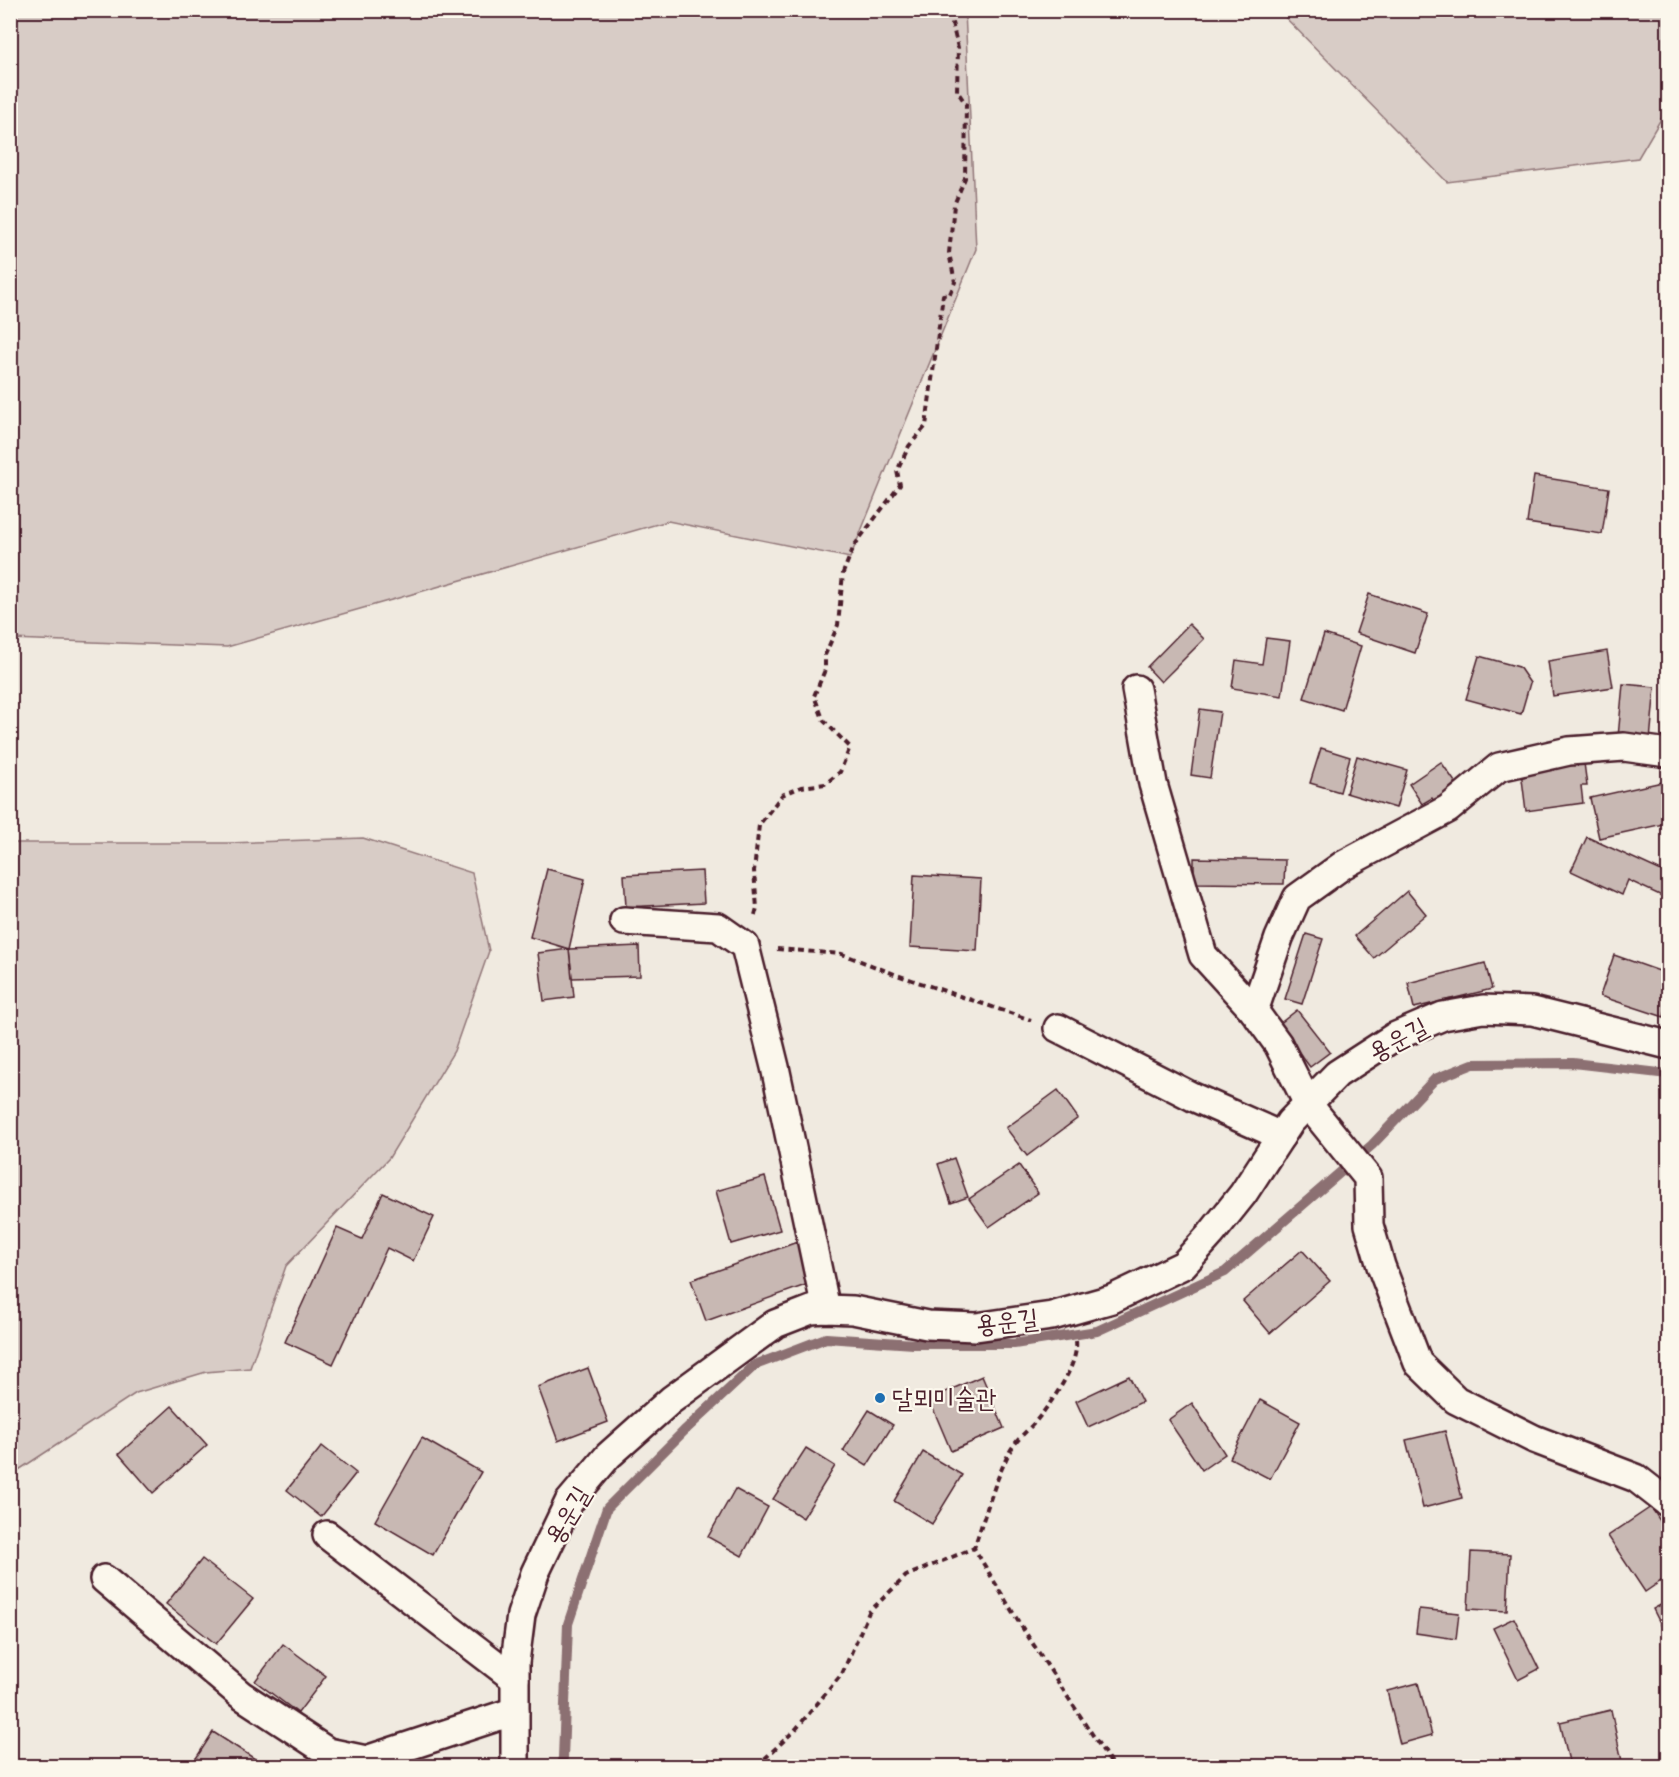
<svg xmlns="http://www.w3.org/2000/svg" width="1679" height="1777" font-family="Caveat,'Poor Story',sans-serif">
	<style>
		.green { fill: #d8ccc6; stroke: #917678; stroke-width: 1.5 }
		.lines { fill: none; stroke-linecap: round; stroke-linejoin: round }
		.stream { stroke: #8c6f72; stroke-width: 10 }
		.building { fill: #c8b8b3; stroke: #4a1f2b; stroke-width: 1.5 }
		.minor-casing { stroke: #4a1f2b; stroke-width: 32 }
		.path { stroke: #4a1f2b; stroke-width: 4; stroke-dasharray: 6 4.5; stroke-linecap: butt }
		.minor { stroke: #fbf7ec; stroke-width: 27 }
		.poi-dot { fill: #1f6fb2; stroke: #fbf7ec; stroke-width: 2 }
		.labels { text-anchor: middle; stroke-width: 4.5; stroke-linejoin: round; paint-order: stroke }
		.street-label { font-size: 26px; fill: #4a1f2b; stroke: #fbf7ec }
		.poi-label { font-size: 26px; fill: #4a1f2b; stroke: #fbf7ec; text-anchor: start }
	</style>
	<rect width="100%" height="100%" fill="#f0eae0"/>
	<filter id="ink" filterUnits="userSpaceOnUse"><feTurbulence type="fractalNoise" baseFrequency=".0167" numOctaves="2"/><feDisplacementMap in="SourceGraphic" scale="12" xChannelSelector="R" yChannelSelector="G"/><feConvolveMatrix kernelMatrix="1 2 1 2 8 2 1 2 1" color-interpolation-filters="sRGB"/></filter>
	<g filter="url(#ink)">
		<g class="green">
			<polygon points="11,10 965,11 976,249 850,558 668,521 227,647 11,639"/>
			<polygon points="1279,11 1668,11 1668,107 1638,158 1447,182"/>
			<polygon points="363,838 472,873 489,951 454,1051 389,1158 286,1266 250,1368 206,1372 136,1393 11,1475 11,843 229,843"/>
		</g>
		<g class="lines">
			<polyline class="stream" points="560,1766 563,1758 568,1624 607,1508 684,1431 755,1365 826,1338 914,1344 1014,1344 1097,1331 1225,1272 1372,1145 1435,1079 1473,1064 1573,1063 1668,1074"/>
		</g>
		<g class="building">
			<polygon points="1534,476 1609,488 1602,534 1527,523"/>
			<polygon points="1369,594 1428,614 1415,653 1356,633"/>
			<polygon points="1189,624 1204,639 1161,682 1147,667"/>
			<polygon points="1324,634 1361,646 1342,710 1304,698"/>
			<polygon points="1266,638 1290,641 1282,696 1232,688 1236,660 1262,664"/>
			<polygon points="1607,651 1613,687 1553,696 1548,661"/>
			<polygon points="1479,656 1519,667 1530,683 1521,714 1466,699"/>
			<polygon points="1623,684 1655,687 1650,740 1618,737"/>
			<polygon points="1200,709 1220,712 1210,778 1191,775"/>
			<polygon points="1321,748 1350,757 1340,792 1310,783"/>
			<polygon points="1357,756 1407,770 1396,808 1346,793"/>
			<polygon points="1441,762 1460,789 1436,805 1432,798 1422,804 1409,784"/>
			<polygon points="1584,763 1587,786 1581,786 1583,803 1526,811 1521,771"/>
			<polygon points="1667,781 1668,823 1599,838 1590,798"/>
			<polygon points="1587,837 1668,874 1668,887 1664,897 1628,880 1622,895 1571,871"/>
			<polygon points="1194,858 1285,860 1284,884 1194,883"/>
			<polygon points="547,869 585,879 569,949 530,937"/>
			<polygon points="702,871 704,903 626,907 624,875"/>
			<polygon points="914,875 981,879 977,951 910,947"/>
			<polygon points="1407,891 1426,914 1374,958 1355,936"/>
			<polygon points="1306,934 1323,939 1302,1004 1285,999"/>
			<polygon points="639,946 640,976 572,978 569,949"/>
			<polygon points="569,949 574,997 544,1001 538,953"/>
			<polygon points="1614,955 1668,974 1668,1004 1664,1017 1600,996"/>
			<polygon points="1485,963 1492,989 1414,1008 1408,983"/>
			<polygon points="1297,1010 1330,1052 1310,1067 1278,1025"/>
			<polygon points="1058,1090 1078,1118 1027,1156 1006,1128"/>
			<polygon points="954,1158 968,1197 951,1203 938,1164"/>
			<polygon points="1019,1165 1038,1193 989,1227 969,1199"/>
			<polygon points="765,1177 780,1230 731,1244 716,1191"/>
			<polygon points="383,1193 434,1217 413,1261 387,1248 333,1364 285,1342 337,1228 362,1239"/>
			<polygon points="800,1241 814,1282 706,1321 691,1280"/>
			<polygon points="1302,1250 1330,1281 1270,1333 1243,1301"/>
			<polygon points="588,1368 608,1422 558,1441 538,1387"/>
			<polygon points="982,1376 1004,1428 951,1451 929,1399"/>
			<polygon points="1129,1376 1142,1402 1088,1427 1076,1401"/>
			<polygon points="1260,1400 1300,1422 1270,1479 1230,1458"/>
			<polygon points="1192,1403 1225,1454 1202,1470 1168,1420"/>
			<polygon points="172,1406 207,1445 153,1493 119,1454"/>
			<polygon points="869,1410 893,1425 867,1466 843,1451"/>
			<polygon points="1445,1431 1462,1498 1423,1508 1406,1440"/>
			<polygon points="422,1438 481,1472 433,1555 375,1521"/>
			<polygon points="322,1446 356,1473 321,1517 287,1490"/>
			<polygon points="806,1448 835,1466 803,1518 773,1499"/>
			<polygon points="923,1452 962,1475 932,1524 894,1501"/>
			<polygon points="735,1489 768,1507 742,1556 708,1537"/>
			<polygon points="1651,1507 1668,1533 1668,1576 1645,1592 1608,1536"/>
			<polygon points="1471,1552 1510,1554 1507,1611 1468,1609"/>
			<polygon points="202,1559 253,1599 216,1644 166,1604"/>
			<polygon points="1668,1601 1668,1639 1653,1609"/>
			<polygon points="1419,1609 1459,1613 1456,1639 1416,1633"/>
			<polygon points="1514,1618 1539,1669 1518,1680 1493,1628"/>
			<polygon points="283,1644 326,1676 298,1713 255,1681"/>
			<polygon points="1418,1683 1432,1735 1400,1744 1387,1691"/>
			<polygon points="1611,1710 1623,1766 1570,1766 1560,1722"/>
			<polygon points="213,1732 255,1759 250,1766 191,1766"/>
			<polygon points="1234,1759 1241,1766 1226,1766"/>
		</g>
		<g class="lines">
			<g class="minor-casing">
				<g id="minor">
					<polyline points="1136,689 1153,784 1203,955 1254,1011"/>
					<polyline points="1668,753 1624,747 1569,751 1499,767 1448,809 1343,865 1297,898 1279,938 1254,1011 1278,1044 1308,1104 1368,1178 1369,1225 1381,1266 1418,1363 1456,1400 1534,1439 1636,1478 1668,1503"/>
					<polyline points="624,921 718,927 745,946 775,1067 826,1309"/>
					<polyline points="1058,1028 1193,1097 1281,1136"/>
					<polyline points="327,1535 515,1679"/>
					<polyline points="104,1579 241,1695 328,1752 366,1760 515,1711"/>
					<polyline points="515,1766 515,1662 521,1615 535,1573 569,1502 608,1456 671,1400 775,1324 811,1310 826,1309 853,1310 927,1325 976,1327 1052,1316 1112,1299 1183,1265 1211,1234 1243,1194 1290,1122 1337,1074 1394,1037 1443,1016 1483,1009 1532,1011 1668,1045"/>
				</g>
			</g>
			<g class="path">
				<polyline points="755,915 757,908 754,871 759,825 782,795 801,787 825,784 840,772 850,747 824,721 814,696 825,670 825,655 838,625 843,573 854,546 900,485 897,471 909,446 926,426 943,295 950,294 955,282 949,253 954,205 965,178 966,104 957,91 958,48 949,10"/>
				<polyline points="777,949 842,954 897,975 1031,1020"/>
				<path d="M 1076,1341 C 1079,1365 1051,1403 1036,1421 C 1027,1431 1015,1441 1009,1453 C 994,1483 985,1516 974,1548 L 1018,1621 L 1113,1766"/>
				<polyline points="757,1766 796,1729 842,1674 869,1612 906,1576 974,1548"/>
			</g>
			<use href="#minor" class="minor"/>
		</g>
	</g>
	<circle class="poi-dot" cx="880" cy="1398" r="6"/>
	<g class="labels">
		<g class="street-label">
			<text transform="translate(1398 1039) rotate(-28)" y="9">용운길</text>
			<text transform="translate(1007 1321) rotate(-6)" y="9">용운길</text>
			<text transform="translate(567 1515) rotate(-59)" y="9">용운길</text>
		</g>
		<g class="poi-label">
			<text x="892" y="1407">달뫼미술관</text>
		</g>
	</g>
	<rect width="1679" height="1777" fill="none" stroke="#fbf7ec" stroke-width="36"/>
	<rect x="18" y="18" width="1643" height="1741" fill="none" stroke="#4a1f2b" stroke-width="2" filter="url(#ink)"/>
</svg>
